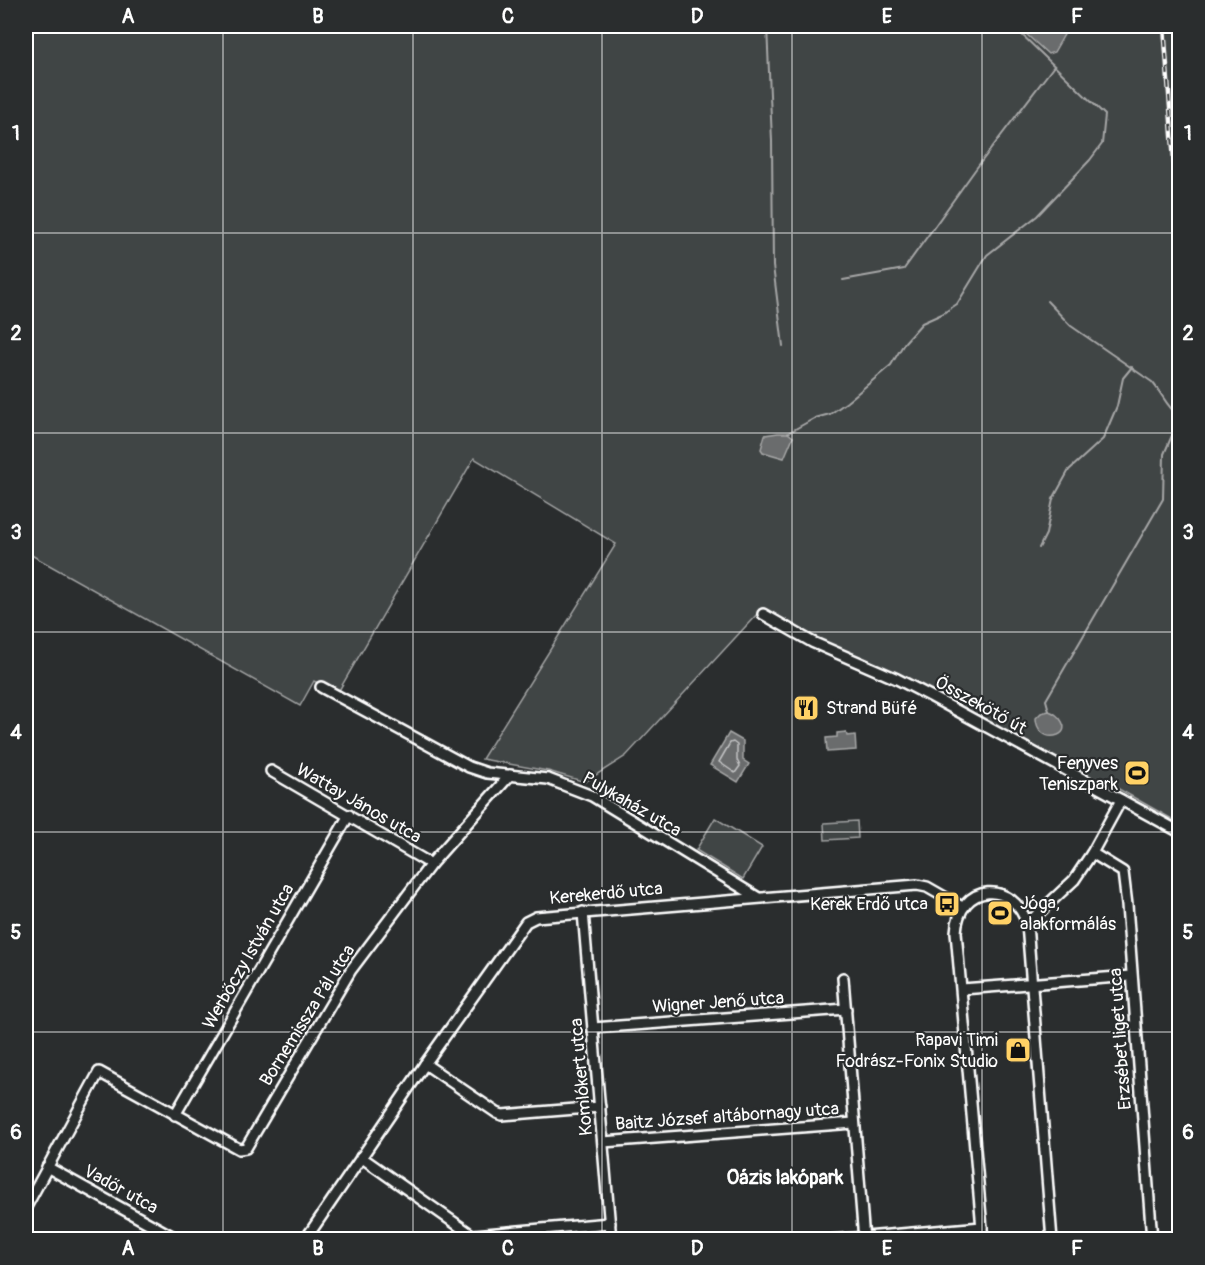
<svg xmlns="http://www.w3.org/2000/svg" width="1205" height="1265" font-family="Pangolin,sans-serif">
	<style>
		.green { fill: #414445; stroke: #a0a2a2; stroke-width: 1.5 }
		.water { fill: #6a6c6d; stroke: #a6a7a7; stroke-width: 1.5 }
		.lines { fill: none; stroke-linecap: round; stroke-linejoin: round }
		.shore { stroke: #c3c4c5; stroke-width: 1.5 }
		.stream { stroke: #a6a7a7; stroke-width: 2 }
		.minor-casing { stroke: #fff; stroke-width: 14 }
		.minor { stroke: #2a2d2e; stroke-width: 9 }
		.rail-casing { stroke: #fff; stroke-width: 4.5 }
		.rail { stroke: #2a2d2e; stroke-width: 2; stroke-dasharray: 7; stroke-linecap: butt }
		.grid { fill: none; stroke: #fff; stroke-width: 1.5; stroke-opacity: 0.55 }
		.labels { text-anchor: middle; stroke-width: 4.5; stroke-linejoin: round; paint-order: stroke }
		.street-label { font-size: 18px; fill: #fff; stroke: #2a2d2e }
		.poi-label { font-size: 18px; fill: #fff; stroke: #2a2d2e; text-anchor: end }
		.neighbourhood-label { font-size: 20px; font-weight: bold; fill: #fff; stroke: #2a2d2e }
		.neatline { fill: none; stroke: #fff; stroke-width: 2 }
		.grid-label { font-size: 20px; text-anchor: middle; font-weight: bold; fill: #fff }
	</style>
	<rect width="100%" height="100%" fill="#2a2d2e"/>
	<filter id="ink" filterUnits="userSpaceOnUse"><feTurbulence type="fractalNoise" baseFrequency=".0167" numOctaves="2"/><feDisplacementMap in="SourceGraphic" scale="12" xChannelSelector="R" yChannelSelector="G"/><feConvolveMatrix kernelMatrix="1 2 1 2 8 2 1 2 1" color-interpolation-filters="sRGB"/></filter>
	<g filter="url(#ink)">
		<g class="green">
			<polygon points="26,26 1179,26 1179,823 1117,788 1057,766 759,612 626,756 585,782 548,771 482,759 616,544 474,458 337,694 314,681 300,706 26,552 26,504 30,497 26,494"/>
			<polygon points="715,818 762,847 743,879 696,850"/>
			<polygon points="857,821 858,838 825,840 824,823"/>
		</g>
		<g class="water">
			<polygon points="1027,26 1069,26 1054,52 1048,54 1025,33"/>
			<polygon points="778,433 788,433 793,437 784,458 763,452 761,449 765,435"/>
			<path d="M 1049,711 C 1058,714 1072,729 1058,735 C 1045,740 1036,729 1036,718 L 1041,713 Z"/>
			<polygon points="846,732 847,736 855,735 856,750 827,752 826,738 837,737 837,733"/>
			<polygon points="729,733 743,741 743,760 749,764 738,782 710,765"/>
		</g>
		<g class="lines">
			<polygon class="shore" points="733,742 737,745 737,760 740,766 735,773 719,762 730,743"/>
			<g class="stream">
				<polyline points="767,26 772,141 773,266 783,346"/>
				<polyline points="843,280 904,269 975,170 1054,66"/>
				<path d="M 1047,301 L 1071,326 L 1152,382 C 1162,393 1167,408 1179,416"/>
				<polyline points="788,433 815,418 830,414 847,402 891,365 905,342 922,323 942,314 957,304 987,255 1037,216 1090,160 1102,144 1105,115 1013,26"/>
				<polyline points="1039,548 1046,534 1053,499 1069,470 1103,439 1117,406 1123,378 1132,367"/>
				<polyline points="1049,711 1046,700 1163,499 1164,454 1180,417"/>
			</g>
			<g class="minor-casing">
				<g id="minor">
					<polyline points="763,614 812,642 897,679 932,697 1180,832"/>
					<polyline points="321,687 469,767 487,773 548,779 592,796 757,897"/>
					<polyline points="271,771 431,864"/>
					<polyline points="1092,853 1123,872 1127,905 1152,1240"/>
					<polyline points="583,912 611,1240"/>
					<polyline points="1027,924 1074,880 1092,853 1121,800"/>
					<polyline points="843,978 864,1240"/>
					<polyline points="962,989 1131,976"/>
					<polyline points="593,1028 846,1009"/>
					<polyline points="425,1064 497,1113 502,1115 600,1107"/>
					<polyline points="175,1115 349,815"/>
					<polyline points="603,1142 854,1123"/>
					<polyline points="361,1157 479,1240"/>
					<polyline points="47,1167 179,1240"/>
					<polyline points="26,1207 99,1072 239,1149 246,1148 351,970 431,864 510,775"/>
					<polyline points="474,1235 610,1223"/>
					<polyline points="305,1240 425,1064 526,922 536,917 917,885 927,887 962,907"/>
					<polyline points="831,1240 982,1227"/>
					<path d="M 983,1240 L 956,932 C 959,882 1014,880 1027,924 L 1052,1240"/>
				</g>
			</g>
			<use href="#minor" class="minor"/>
			<g class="rail-casing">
				<polyline id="rail" points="1164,26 1180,244"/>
			</g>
			<use href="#rail" class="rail"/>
		</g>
	</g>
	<path class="grid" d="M 223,26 L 223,1240M 413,26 L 413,1240M 602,26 L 602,1240M 792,26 L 792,1240M 982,26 L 982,1240M 26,233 L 1180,233M 26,433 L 1180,433M 26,632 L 1180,632M 26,832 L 1180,832M 26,1032 L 1180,1032"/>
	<defs>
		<g id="restaurant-square" transform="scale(1.35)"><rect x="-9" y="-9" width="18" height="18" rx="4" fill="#ffd166" stroke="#2a2d2e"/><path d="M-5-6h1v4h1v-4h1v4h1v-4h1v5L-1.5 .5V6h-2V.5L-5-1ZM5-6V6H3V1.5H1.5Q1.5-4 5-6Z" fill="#111"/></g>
		<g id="stadium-square" transform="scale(1.35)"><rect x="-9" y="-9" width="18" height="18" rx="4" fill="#ffd166" stroke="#2a2d2e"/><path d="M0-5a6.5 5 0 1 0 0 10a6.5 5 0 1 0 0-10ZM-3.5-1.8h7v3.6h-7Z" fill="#111"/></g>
		<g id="bus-square" transform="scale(1.35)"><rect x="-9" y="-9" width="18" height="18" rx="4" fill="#ffd166" stroke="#2a2d2e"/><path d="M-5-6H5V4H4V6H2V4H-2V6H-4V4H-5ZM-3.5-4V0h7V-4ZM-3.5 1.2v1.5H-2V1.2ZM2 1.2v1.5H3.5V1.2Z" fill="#111"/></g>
		<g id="shop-square" transform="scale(1.35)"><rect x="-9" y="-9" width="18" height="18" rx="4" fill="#ffd166" stroke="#2a2d2e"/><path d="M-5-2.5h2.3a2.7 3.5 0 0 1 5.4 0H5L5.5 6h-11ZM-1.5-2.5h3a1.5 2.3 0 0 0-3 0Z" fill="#111"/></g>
	</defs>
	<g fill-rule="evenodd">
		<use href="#restaurant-square" x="806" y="708"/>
		<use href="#stadium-square" x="1137" y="773"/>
		<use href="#bus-square" x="947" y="904"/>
		<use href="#stadium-square" x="1000" y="913"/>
		<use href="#shop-square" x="1018" y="1050"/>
	</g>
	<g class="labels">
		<g class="street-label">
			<text transform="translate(981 705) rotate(29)" y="6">Összekötő út</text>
			<text transform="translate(359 803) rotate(30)" y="6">Wattay János utca</text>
			<text transform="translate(632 804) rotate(30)" y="6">Pulykaház utca</text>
			<text transform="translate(606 893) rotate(-5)" y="6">Kerekerdő utca</text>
			<text transform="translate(248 956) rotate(-60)" y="6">Werbőczy István utca</text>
			<text transform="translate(718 1002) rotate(-4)" y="6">Wigner Jenő utca</text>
			<text transform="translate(307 1015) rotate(-58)" y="6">Bornemissza Pál utca</text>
			<text transform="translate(1120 1039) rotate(-94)" y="6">Erzsébet liget utca</text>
			<text transform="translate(581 1077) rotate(-95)" y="6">Komlókert utca</text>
			<text transform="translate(727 1116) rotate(-4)" y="6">Baitz József altábornagy utca</text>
			<text transform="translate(121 1189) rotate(29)" y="6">Vadőr utca</text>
		</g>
		<g class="poi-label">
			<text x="826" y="714" text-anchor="start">Strand Büfé</text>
			<text x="1118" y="769">Fenyves<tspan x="1118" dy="21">Teniszpark</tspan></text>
			<text x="1020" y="909" text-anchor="start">Jóga,<tspan x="1020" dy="21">alakformálás</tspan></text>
			<text x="928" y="910">Kerek Erdő utca</text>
			<text x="998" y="1046">Rapavi Timi<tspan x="998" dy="21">Fodrász-Fonix Studio</tspan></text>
		</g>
		<g class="neighbourhood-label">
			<text x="785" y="1184">Oázis lakópark</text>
		</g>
	</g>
	<rect width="1205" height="1265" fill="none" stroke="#2a2d2e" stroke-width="66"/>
	<rect x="33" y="33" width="1139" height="1199" class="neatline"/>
	<g class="grid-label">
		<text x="128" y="23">A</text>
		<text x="318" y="23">B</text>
		<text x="508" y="23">C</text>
		<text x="697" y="23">D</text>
		<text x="887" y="23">E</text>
		<text x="1077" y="23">F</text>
		<text x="16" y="140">1</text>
		<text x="1188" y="140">1</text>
		<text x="16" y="340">2</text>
		<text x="1188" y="340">2</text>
		<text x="16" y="539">3</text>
		<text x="1188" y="539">3</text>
		<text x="16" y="739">4</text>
		<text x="1188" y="739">4</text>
		<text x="16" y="939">5</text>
		<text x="1188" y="939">5</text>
		<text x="16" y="1139">6</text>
		<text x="1188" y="1139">6</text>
		<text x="128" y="1255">A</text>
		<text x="318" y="1255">B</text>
		<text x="508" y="1255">C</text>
		<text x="697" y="1255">D</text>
		<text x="887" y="1255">E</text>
		<text x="1077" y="1255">F</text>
	</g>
</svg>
